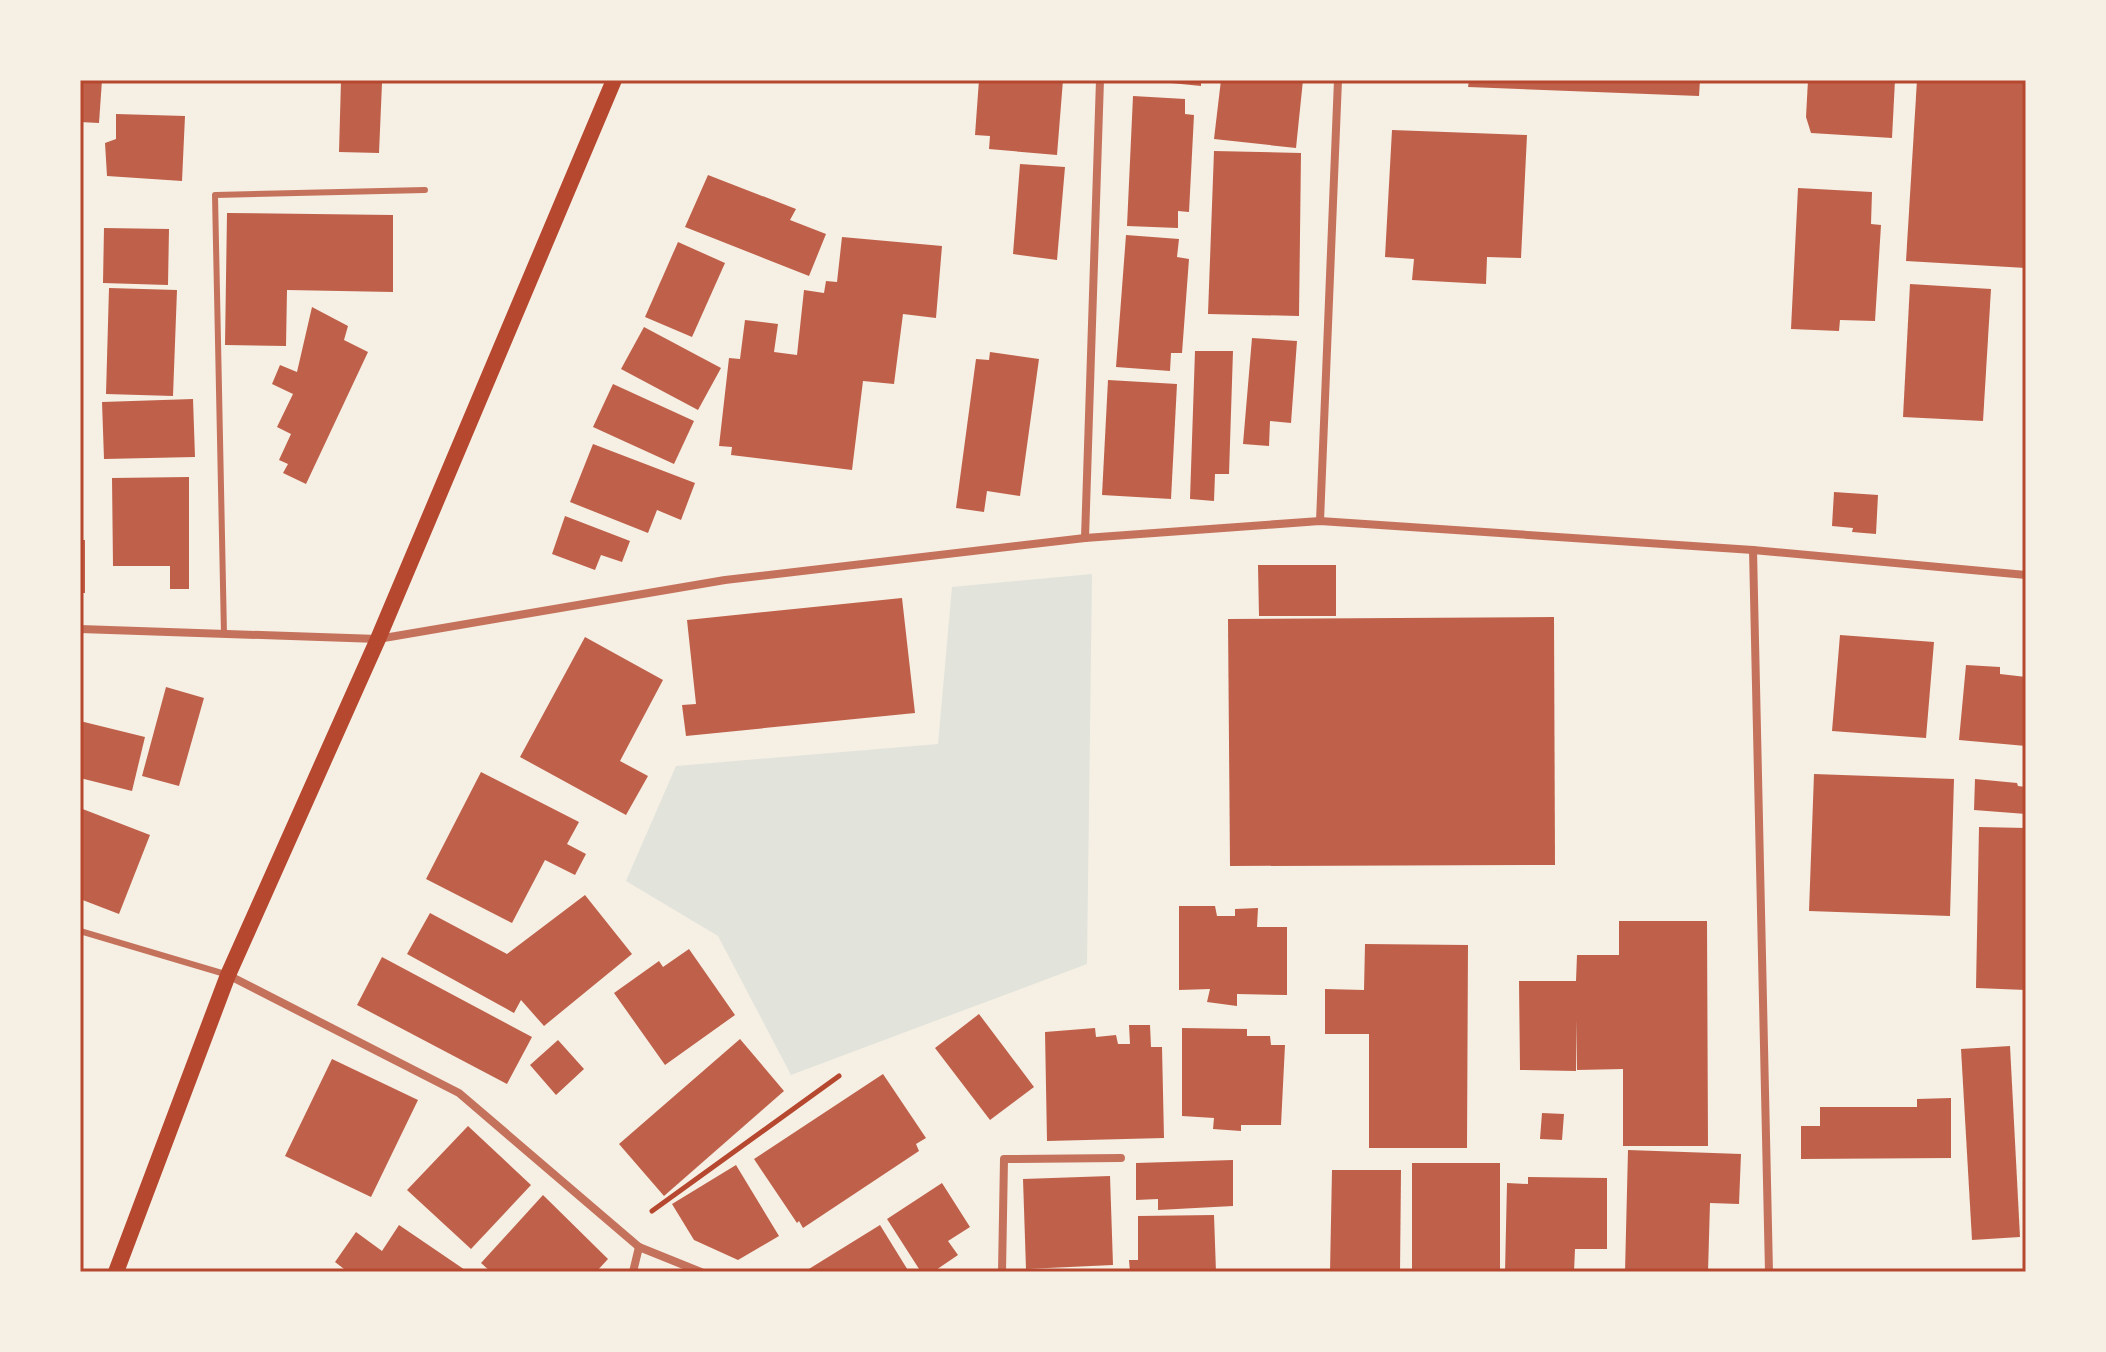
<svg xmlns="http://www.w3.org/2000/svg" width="2106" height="1352" font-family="Manrope,sans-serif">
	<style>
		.green { fill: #e2e4dc }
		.building { fill: #bf614a }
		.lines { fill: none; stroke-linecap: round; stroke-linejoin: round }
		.path { stroke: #b5482f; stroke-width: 5 }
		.service { stroke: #c5725c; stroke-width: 6 }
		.minor { stroke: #c5725c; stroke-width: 8 }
		.secondary { stroke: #b5482f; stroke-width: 16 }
		.neatline { fill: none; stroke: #b5482f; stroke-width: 3 }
	</style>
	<rect width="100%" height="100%" fill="#f6efe4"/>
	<polygon class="green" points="1092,574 1087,964 791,1075 718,936 626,881 676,766 938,744 952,587"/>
	<g class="building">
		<polygon points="80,80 102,80 99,123 80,122"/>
		<polygon points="979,80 1063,80 1057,155 989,149 990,136 975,135"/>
		<polygon points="1161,80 1201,80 1201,86 1161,82"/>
		<polygon points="1221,80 1303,80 1296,148 1214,139"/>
		<polygon points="1469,80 1700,80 1699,96 1468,87"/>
		<polygon points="1808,80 1895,80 1892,138 1811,133 1806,117"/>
		<polygon points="1917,80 2026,80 2026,268 1906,261"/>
		<polygon points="341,81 382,83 379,153 339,152"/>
		<polygon points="1133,96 1185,99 1185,114 1194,115 1189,212 1178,211 1178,228 1127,226"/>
		<polygon points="116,114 185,116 182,181 107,176 105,143 116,139"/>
		<polygon points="1392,130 1527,135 1521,258 1487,257 1486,284 1412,280 1414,259 1385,257"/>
		<polygon points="1214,151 1301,153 1299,316 1208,314"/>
		<polygon points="1020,164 1065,167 1057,260 1013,254"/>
		<polygon points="708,175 796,209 790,220 826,234 809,276 685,227"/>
		<polygon points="1798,188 1872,192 1871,224 1881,225 1875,321 1840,320 1839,331 1791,329"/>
		<polygon points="227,213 393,215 393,292 287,290 286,346 225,345"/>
		<polygon points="104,228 169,229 168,285 103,283"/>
		<polygon points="1126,235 1179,239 1177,257 1189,259 1182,353 1171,353 1170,371 1116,367"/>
		<polygon points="842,237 942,246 936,318 903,314 894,384 863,381 852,470 731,455 732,447 719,446 729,358 740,359 745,320 778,324 774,352 797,355 804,290 824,293 826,281 837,282"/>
		<polygon points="678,242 725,263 692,337 645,317"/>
		<polygon points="1910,284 1991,289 1983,421 1903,417"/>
		<polygon points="109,288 177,290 173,396 106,394"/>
		<polygon points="312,307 348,326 344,340 368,352 306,484 283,473 288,464 279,460 291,434 277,427 293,394 272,384 280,365 297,372"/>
		<polygon points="644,327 721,368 698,410 621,369"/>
		<polygon points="1252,338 1297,341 1291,423 1270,421 1269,446 1243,444"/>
		<polygon points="1195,351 1233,351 1229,474 1215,474 1214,501 1190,499"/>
		<polygon points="990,352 1039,359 1020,496 987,491 984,512 956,508 976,359 989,360"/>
		<polygon points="1108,380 1177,384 1171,499 1102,495"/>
		<polygon points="613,384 694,421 674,464 593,427"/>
		<polygon points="193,399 195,457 104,459 102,402"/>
		<polygon points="593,444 695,483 681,520 657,510 648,533 570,502"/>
		<polygon points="189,477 189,589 170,589 170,566 113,566 112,478"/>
		<polygon points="1834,492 1878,495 1876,534 1852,532 1853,528 1832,526"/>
		<polygon points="565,516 630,541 622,562 601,555 595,570 552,554"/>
		<rect x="80" y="540" width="5" height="53"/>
		<polygon points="1258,565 1336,565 1336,616 1259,616"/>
		<polygon points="902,598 915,713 686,736 682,705 696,704 687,620"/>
		<polygon points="1554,617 1555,865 1230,866 1228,619"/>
		<polygon points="1840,635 1934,642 1926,738 1832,731"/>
		<polygon points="585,637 663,680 620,761 648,776 626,815 520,757"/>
		<polygon points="1966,665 2000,667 2000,674 2026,677 2026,746 1959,740"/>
		<polygon points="166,687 204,698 179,786 142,776"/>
		<polygon points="80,721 145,737 132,791 80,778"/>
		<polygon points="481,772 579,822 567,844 586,854 575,875 545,860 512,923 426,879"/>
		<polygon points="1814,774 1954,779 1950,916 1809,911"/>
		<polygon points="1975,779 2017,783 2018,786 2026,787 2026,814 1974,810"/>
		<polygon points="80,808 150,835 119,914 80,899"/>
		<polygon points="1979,827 2026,828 2026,990 1976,988"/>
		<polygon points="585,895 632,954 544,1026 521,1000 514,1013 407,954 430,913 507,954"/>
		<polygon points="1179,906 1215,906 1217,916 1235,916 1235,909 1258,908 1257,927 1287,927 1287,995 1237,994 1237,1006 1207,1002 1210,989 1179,990"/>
		<polygon points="1619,921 1707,921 1708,1146 1623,1146 1623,1069 1577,1070 1577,1020 1576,1071 1520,1070 1519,981 1576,981 1577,955 1619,955"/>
		<polygon points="1365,944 1468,945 1467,1148 1369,1148 1369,1034 1325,1034 1325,989 1364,990"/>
		<polygon points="689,949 735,1015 665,1065 614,993 659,961 663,967"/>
		<polygon points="382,957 532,1037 507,1084 357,1005"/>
		<polygon points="979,1014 1034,1087 990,1120 935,1048"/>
		<polygon points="1129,1025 1150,1025 1151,1047 1162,1047 1164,1138 1047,1141 1045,1032 1095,1028 1096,1037 1116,1035 1118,1044 1130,1044"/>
		<polygon points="1182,1028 1247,1029 1247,1036 1270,1036 1271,1045 1285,1045 1281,1125 1241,1125 1241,1131 1213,1129 1214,1118 1182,1116"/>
		<polygon points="740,1039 784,1091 664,1196 619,1144"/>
		<polygon points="558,1040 584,1069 556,1095 530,1065"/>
		<polygon points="2010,1046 2020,1237 1972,1240 1961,1049"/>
		<polygon points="332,1059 418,1100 371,1197 285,1156"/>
		<polygon points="883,1074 926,1138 916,1144 919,1151 803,1228 799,1221 797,1223 754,1159"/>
		<polygon points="1951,1098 1951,1158 1801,1159 1801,1126 1820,1126 1820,1107 1917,1107 1917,1099"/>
		<polygon points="1542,1113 1564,1114 1562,1140 1540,1139"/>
		<polygon points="468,1126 531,1185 471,1249 407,1190"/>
		<polygon points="1628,1150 1741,1154 1739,1204 1710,1203 1708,1272 1625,1272"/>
		<polygon points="1233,1160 1233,1206 1158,1210 1158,1199 1136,1200 1136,1163"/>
		<rect x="1412" y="1163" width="88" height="109"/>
		<polygon points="736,1165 779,1236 738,1260 694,1240 672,1204"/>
		<polygon points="1332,1170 1401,1170 1400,1272 1330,1272"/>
		<polygon points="1110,1176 1113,1265 1026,1269 1023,1179"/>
		<polygon points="1528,1177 1607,1178 1607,1249 1575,1249 1574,1272 1505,1272 1507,1183 1528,1184"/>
		<polygon points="942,1183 970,1227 948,1241 958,1255 933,1272 921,1272 887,1219"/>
		<polygon points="543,1195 608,1259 596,1272 491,1272 481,1263"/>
		<polygon points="1214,1215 1216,1272 1130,1272 1129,1260 1138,1260 1138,1216"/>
		<polygon points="399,1225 468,1272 348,1272 335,1262 356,1232 382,1251"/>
		<polygon points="880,1225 909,1272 804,1272"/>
	</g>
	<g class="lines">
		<polyline class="path" points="652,1211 839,1076"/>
		<g class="service">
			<polyline points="224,634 215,195 425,190"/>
			<polyline points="80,931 225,974"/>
		</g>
		<g class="minor">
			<polyline points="1320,521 1338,80"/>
			<polyline points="1085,538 1100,80"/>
			<polyline points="1753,550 1769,1272"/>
			<polyline points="80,629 378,639 725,580 1085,538 1320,521 1753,550 2026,575"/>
			<polyline points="228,975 459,1093 639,1247 701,1272"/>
			<polyline points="633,1272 639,1247"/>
			<polyline points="1002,1272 1004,1159 1121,1158"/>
		</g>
		<polyline class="secondary" points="116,1272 228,975 378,639 614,80"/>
	</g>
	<rect width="2106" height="1352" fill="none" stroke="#f6efe4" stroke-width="164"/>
	<rect x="82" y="82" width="1942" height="1188" class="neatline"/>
</svg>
